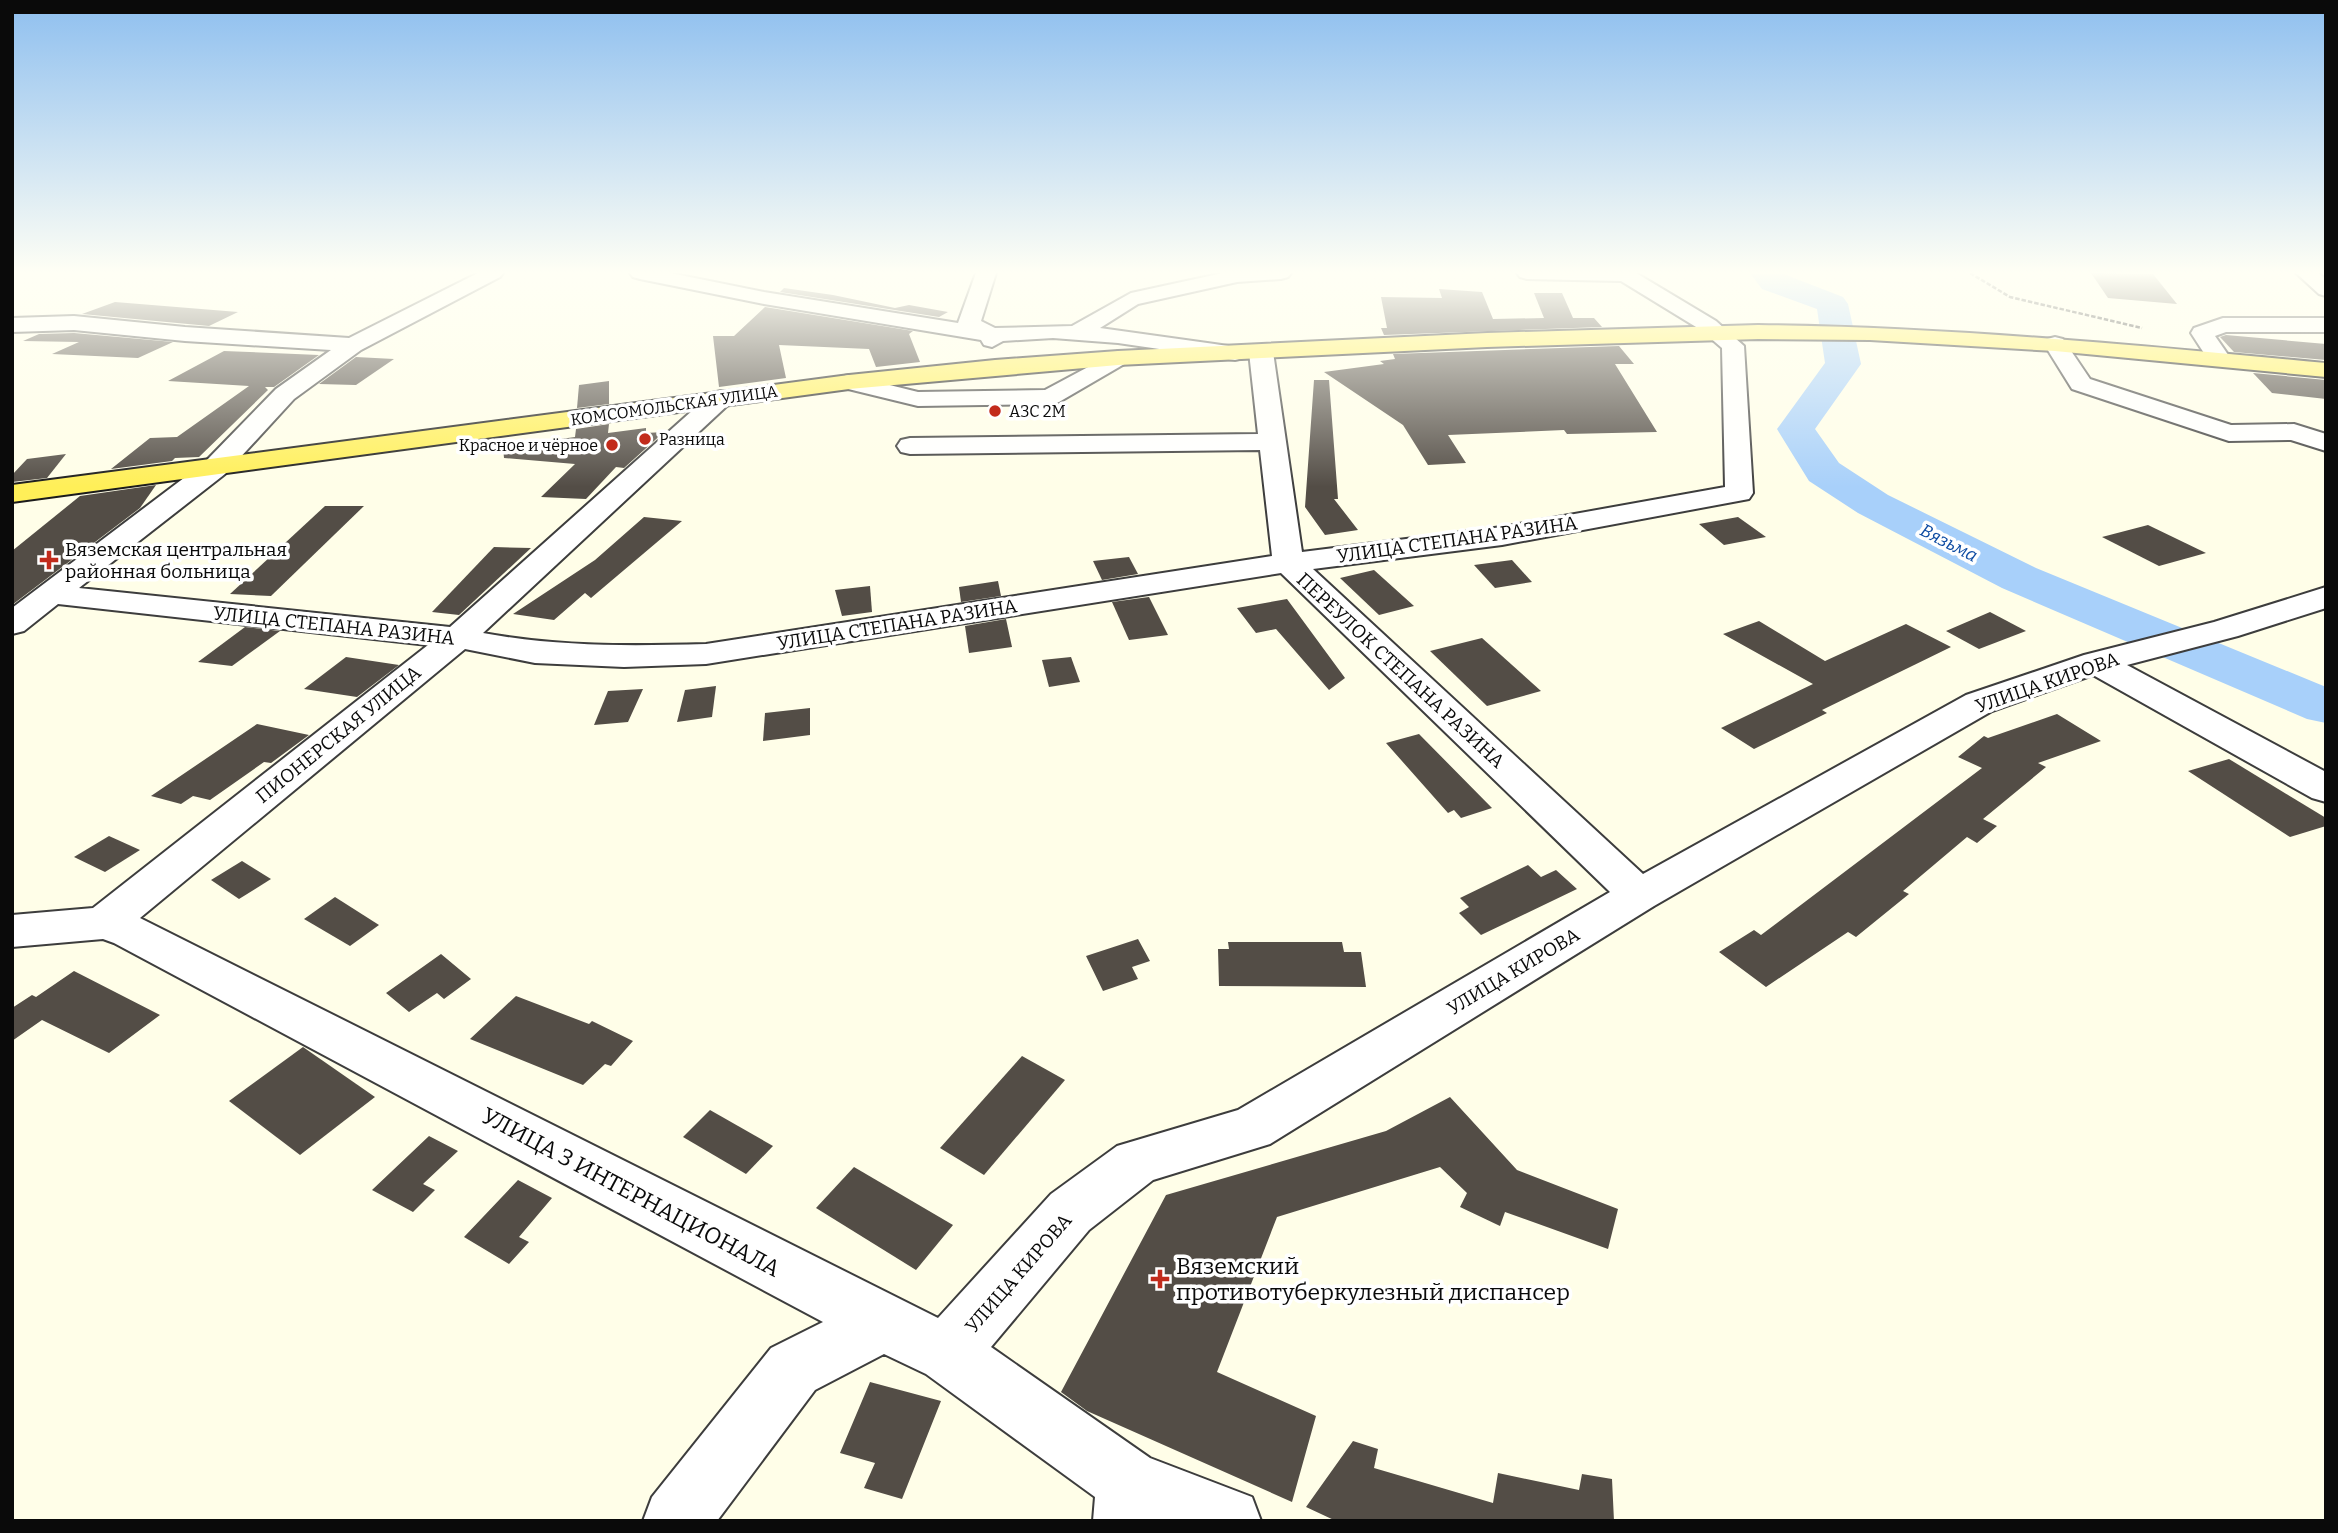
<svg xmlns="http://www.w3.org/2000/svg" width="2338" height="1533" font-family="Bitter,serif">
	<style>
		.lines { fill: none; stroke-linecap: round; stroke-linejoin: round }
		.river { fill: #a8d0fa; fill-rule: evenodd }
		.building { fill: #534d46 }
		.minor-casing { stroke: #3d3d3d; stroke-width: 4 }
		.major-casing { stroke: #1b1b1b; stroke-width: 4 }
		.path { stroke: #2c2c2c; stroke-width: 2.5; stroke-dasharray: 4.5 2; stroke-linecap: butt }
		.minor { fill: #fff; fill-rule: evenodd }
		.major { fill: #ffef58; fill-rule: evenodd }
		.poi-dot { fill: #c22b1b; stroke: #fff; stroke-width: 2.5 }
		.labels { text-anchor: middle; stroke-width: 7; stroke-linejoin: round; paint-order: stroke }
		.far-street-label { font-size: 16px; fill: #0a0a0a; stroke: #fff }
		.far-poi-label { font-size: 16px; fill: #0a0a0a; stroke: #fff; text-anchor: start }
		.far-water-label { font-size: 18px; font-style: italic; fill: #0d4ba2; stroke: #fff }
		.street-label { font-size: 19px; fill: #0a0a0a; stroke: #fff }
		.poi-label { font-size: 19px; fill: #0a0a0a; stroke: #fff; text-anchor: start }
		.near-street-label { font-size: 23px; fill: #0a0a0a; stroke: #fff }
		.near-poi-label { font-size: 23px; fill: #0a0a0a; stroke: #fff; text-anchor: start }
	</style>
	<rect width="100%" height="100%" fill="#fffee8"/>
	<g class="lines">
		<polygon class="river" points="1750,273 1781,273 1843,297 1848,304 1861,364 1815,429 1839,463 1888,495 2036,568 2326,687 2326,723 2307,719 2002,588 1858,513 1809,481 1777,429 1825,363 1817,309 1762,289"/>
	</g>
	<g class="building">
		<polygon points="2091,273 2153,274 2177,304 2108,298"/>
		<polygon points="784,288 833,295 895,308 909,305 948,312 939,317 780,292"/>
		<polygon points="1439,289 1482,292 1493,319 1544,318 1534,293 1562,293 1573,318 1594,318 1602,327 1384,335 1381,328 1387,328 1381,297 1442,298"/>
		<polygon points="115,302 238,312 209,326 82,314"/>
		<polygon points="765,307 913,331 909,334 920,362 876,367 869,349 779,345 786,378 719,387 713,336 734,336"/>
		<polygon points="74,333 173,342 138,358 52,354 79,342 23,341 39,334"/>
		<polygon points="2226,335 2326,344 2326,360 2234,352 2220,337"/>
		<polygon points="1619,346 1634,364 1615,364 1657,432 1567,434 1564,430 1448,435 1466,463 1428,465 1403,425 1324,372 1384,364 1380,361 1395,359 1393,354"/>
		<polygon points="224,351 319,355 274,387 265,387 268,390 199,457 175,458 172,461 111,469 150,438 177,437 249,386 168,381"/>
		<polygon points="356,357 394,359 356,385 319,384"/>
		<polygon points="2253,373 2326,380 2326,399 2272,393"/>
		<polygon points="1314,380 1329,380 1338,499 1334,499 1358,530 1325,535 1305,507"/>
		<polygon points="609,381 609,404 577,408 579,385"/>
		<polygon points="609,424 608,433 646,428 646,433 664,432 624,468 616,467 586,499 541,497 575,464 504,458 503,447 575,437 576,429"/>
		<polygon points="66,454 47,478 12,482 12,475 27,459"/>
		<polygon points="156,485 140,508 12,605 12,551 80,496"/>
		<polygon points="325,506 364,506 271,596 230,594"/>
		<polygon points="644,517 682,521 591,598 585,593 554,620 513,614 595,560"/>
		<polygon points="1738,517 1766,537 1724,545 1699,524"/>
		<polygon points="2148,525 2206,553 2159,566 2102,537"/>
		<polygon points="494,547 531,548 459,615 432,612"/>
		<polygon points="1129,557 1138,574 1102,580 1093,561"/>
		<polygon points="1512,560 1532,582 1495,588 1474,565"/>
		<polygon points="1374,570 1414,606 1379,615 1340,578"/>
		<polygon points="998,581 1001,596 961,602 959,587"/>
		<polygon points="870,586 872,612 842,616 835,590"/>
		<polygon points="1149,597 1168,635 1129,640 1112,602"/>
		<polygon points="1287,599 1345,678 1329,690 1276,629 1256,633 1237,608"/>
		<polygon points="1990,612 2026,631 1979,649 1946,631"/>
		<polygon points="1006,619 1012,647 969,653 965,626"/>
		<polygon points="1759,621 1825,661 1906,624 1951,647 1822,710 1827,713 1754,749 1721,728 1813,684 1723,634"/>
		<polygon points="245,627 280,631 232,666 198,662"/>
		<polygon points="1482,638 1541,691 1487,706 1430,651"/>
		<polygon points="346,657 399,665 357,697 304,689"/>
		<polygon points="1071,657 1080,682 1049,687 1042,660"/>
		<polygon points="716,686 712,717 677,722 685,690"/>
		<polygon points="643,689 628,722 594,725 608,691"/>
		<polygon points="810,708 810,735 763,741 765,713"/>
		<polygon points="2057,714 2101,741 2038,763 2046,767 1983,819 1997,826 1977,843 1967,837 1903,891 1909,894 1856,937 1848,932 1766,987 1719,952 1754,930 1761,935 1982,768 1958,757 1984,736 1988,738"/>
		<polygon points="257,724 309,735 271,763 264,762 210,800 193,796 181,804 151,796"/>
		<polygon points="1419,734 1492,808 1461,818 1454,810 1448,813 1386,743"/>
		<polygon points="2229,759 2326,818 2326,826 2290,837 2188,771"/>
		<polygon points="109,836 140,850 105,872 74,857"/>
		<polygon points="242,861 271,879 239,899 211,880"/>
		<polygon points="1528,865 1541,877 1556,870 1577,889 1481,935 1459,913 1469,907 1460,898"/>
		<polygon points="335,897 379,925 350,946 304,919"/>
		<polygon points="1138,939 1150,961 1132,967 1138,979 1103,991 1086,956"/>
		<polygon points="1228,942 1342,942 1344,952 1361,952 1366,987 1219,986 1218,949 1229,949"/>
		<polygon points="441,954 471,979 444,999 437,993 409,1012 386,993"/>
		<polygon points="74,971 160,1015 109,1053 42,1020 12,1041 12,1008 32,995 36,997"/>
		<polygon points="516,996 589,1024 592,1021 633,1041 611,1066 605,1064 583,1085 470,1039"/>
		<polygon points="303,1047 375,1097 300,1155 229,1101"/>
		<polygon points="1022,1056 1065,1080 984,1175 940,1148"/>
		<polygon points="1450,1097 1517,1170 1618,1209 1608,1249 1505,1212 1500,1226 1460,1207 1467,1193 1440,1167 1277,1217 1217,1372 1316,1416 1292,1502 1087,1411 1061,1392 1166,1195 1386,1131"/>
		<polygon points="710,1110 773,1146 746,1174 683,1137"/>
		<polygon points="429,1136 458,1151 423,1184 435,1190 413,1212 372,1190"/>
		<polygon points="854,1167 953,1225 916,1270 816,1208"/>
		<polygon points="518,1180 552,1198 519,1237 529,1242 509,1264 464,1237"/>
		<polygon points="870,1382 941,1401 902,1499 864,1488 875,1463 840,1453"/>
		<polygon points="1353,1441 1378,1449 1374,1468 1493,1503 1498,1473 1579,1490 1582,1474 1612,1479 1614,1521 1336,1521 1306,1507"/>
	</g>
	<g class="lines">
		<g class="minor-casing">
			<g id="minor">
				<path d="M 478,273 L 503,273 L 500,277 L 361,350 L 294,399 L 225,474 L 79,588 L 450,627 L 712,393 L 721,391 L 730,393 L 733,398 L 730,403 L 483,633 C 559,647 630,646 706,644 L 1272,556 L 1260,450 L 910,454 L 901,452 L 897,446 L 901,440 L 910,438 L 1258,434 L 1249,352 L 1253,347 L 1269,347 L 1273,352 L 1302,552 L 1502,527 L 1725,487 L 1722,348 L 1701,330 L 1621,281 L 1527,279 L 1520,277 L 1517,273 L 1636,273 L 1716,321 L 1744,346 L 1753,493 L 1749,499 L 1502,545 L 1313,569 L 1643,874 L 1966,695 L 2084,655 L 2214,622 L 2326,587 L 2326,608 L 2238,636 L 2127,665 L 2326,772 L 2326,802 L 2312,798 L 2093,675 L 1992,711 L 1654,906 L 1270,1144 L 1153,1180 L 1089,1230 L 991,1347 L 1150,1458 L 1252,1497 L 1261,1521 L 1093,1521 L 1095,1497 L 926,1374 L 884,1354 L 815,1390 L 717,1521 L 643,1521 L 652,1497 L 771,1348 L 823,1322 L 114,943 L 103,939 L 12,947 L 12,915 L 93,908 L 428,645 L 58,604 L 24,631 L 12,634 L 12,608 L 205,462 L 276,389 L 331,350 L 185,341 L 74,330 L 12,332 L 12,318 L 74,316 L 185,327 L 349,338 ZM 1281,573 L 1610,892 L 1238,1110 L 1117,1146 L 1051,1194 L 938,1318 L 140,918 L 465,649 L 535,663 L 624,667 L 706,664 Z"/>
				<polygon points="630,273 670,273 764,292 958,323 976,273 996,273 981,321 995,328 1072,326 1131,293 1223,273 1291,273 1288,277 1281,279 1237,282 1138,304 1100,328 1243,348 1247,353 1243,358 1235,360 1118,343 1053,338 1003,341 992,347 984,345 981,340 764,304 640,279 633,277"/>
				<polygon points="2296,273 2318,273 2326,279 2326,296 2319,294"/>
				<polygon points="2223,318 2326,318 2326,332 2226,332 2215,336 2231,359 2227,364 2211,364 2191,333 2194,328"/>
				<polygon points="2055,337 2063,339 2090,379 2231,425 2294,424 2326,434 2326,451 2291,440 2229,441 2072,389 2044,344 2047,339"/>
				<polygon points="1118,351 1126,353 1130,358 1126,363 1059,402 1050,404 918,406 840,387 837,382 840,377 849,375 918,392 1045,390"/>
			</g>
		</g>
		<g class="major-casing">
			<path id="major" d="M 1758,325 C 1948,327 2136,345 2326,363 L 2326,377 L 2055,351 L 1870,340 L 1758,339 L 1487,347 L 1118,365 L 849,389 L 12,502 L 12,485 L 849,375 L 995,360 L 1118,351 L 1487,333 Z"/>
		</g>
		<polyline class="path" points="1970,273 2010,297 2142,328"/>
		<use href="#minor" class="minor"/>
		<use href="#major" class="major"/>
	</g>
	<linearGradient id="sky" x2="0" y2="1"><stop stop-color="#8ebfef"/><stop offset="0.56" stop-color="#fffff5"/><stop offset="1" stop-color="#fffff5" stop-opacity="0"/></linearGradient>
	<rect width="2338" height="487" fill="url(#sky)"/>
	<g class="poi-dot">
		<circle cx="995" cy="411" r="7"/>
		<circle cx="645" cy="439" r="7"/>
		<circle cx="612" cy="445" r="7"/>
		<path d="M45.5 549.5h7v7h7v7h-7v7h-7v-7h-7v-7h7z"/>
		<path d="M1156.5 1268.5h7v7h7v7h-7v7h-7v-7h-7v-7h7z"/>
	</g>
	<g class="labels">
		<g class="far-street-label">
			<text transform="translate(674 405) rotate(-8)" y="6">КОМСОМОЛЬСКАЯ УЛИЦА</text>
		</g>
		<g class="far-poi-label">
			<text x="1009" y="417">АЗС 2М</text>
			<text x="659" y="445">Разница</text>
			<text x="598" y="451" text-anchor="end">Красное и чёрное</text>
		</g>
		<g class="far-water-label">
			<text transform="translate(1949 543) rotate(27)" y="6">Вязьма</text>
		</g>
		<g class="street-label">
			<text transform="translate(1457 539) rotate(-8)" y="7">УЛИЦА СТЕПАНА РАЗИНА</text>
			<text transform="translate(897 624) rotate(-9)" y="7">УЛИЦА СТЕПАНА РАЗИНА</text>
			<text transform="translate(334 625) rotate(6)" y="7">УЛИЦА СТЕПАНА РАЗИНА</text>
			<text transform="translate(1401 670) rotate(43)" y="7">ПЕРЕУЛОК СТЕПАНА РАЗИНА</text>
			<text transform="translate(2047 682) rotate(-19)" y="7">УЛИЦА КИРОВА</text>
			<text transform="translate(338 734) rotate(-39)" y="7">ПИОНЕРСКАЯ УЛИЦА</text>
			<text transform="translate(1513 971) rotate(-31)" y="7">УЛИЦА КИРОВА</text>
			<text transform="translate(1018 1273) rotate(-49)" y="7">УЛИЦА КИРОВА</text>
		</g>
		<g class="poi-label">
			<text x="65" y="556">Вяземская центральная<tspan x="65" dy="22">районная больница</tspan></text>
		</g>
		<g class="near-street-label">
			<text transform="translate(631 1192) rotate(28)" y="8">УЛИЦА 3 ИНТЕРНАЦИОНАЛА</text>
		</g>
		<g class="near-poi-label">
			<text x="1176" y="1274">Вяземский<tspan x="1176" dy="26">противотуберкулезный диспансер</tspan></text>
		</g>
	</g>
	<rect width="2338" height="1533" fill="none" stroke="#0a0a0a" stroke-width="28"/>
</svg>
